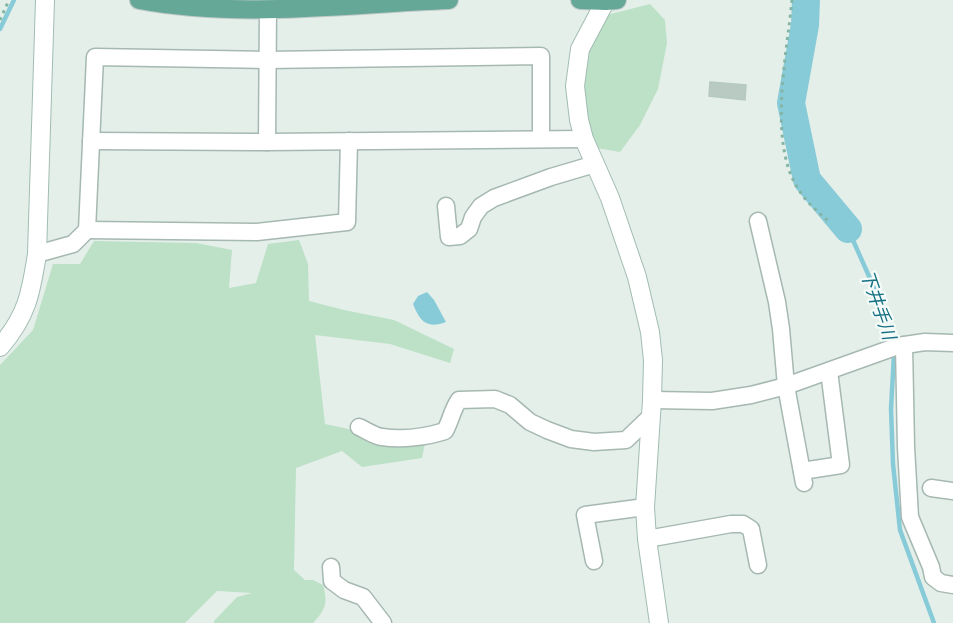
<svg xmlns="http://www.w3.org/2000/svg" width="953" height="623" font-family="'Fira Sans','Noto Sans JP',sans-serif">
	<style>
		.green { fill: #bce1c6 }
		.water { fill: #88cbd8 }
		.lines { fill: none; stroke-linecap: round; stroke-linejoin: round }
		.stream { stroke: #88cbd8; stroke-width: 4.5 }
		.river { stroke: #88cbd8; stroke-width: 28 }
		.building { fill: #b9cac3; stroke: #b6c9c1; stroke-width: 1.5 }
		.street-casing { stroke: #a6b8b2; stroke-width: 19 }
		.secondary-casing { stroke: #a1bcb3; stroke-width: 20 }
		.primary-casing { stroke: #c1cac8; stroke-width: 20 }
		.path { stroke: #82b5a5; stroke-width: 3; stroke-dasharray: 3 4.5; stroke-linecap: butt }
		.street { stroke: #fff; stroke-width: 16 }
		.secondary { stroke: #fff; stroke-width: 18 }
		.primary { stroke: #65a897; stroke-width: 18 }
		.labels { text-anchor: middle; stroke-width: 4.5; stroke-linejoin: round; paint-order: stroke }
		.water-label { font-size: 18px; font-style: italic; fill: #167184; stroke: #f5fbf8 }
	</style>
	<rect width="100%" height="100%" fill="#e4efea"/>
	<g class="green">
		<polygon points="650,4 665,20 667,43 658,89 640,125 620,152 591,147 582,121 585,49 607,15"/>
		<path d="M 299,240 L 308,264 L 309,301 L 344,310 L 394,320 L 454,349 L 450,363 L 390,344 L 315,335 L 325,424 L 358,431 L 425,443 L 422,458 L 362,467 L 342,451 L 296,468 L 294,570 L 305,580 L 313,580 L 323,585 C 328,603 326,609 313,623 L 214,623 L 214,621 L 237,597 L 252,593 L 217,591 L 185,623 L 0,623 L 0,365 L 33,330 L 53,264 L 80,264 L 94,241 L 196,243 L 232,250 L 229,288 L 256,283 L 268,244 Z"/>
	</g>
	<path class="water" d="M 427,292 L 434,300 L 446,322 C 427,329 420,322 413,304 L 418,296 Z"/>
	<g class="lines">
		<g class="stream">
			<polyline points="0,29 14,0"/>
			<polyline points="848,229 876,292 894,354 891,409 893,464 900,530 934,623"/>
		</g>
		<polyline class="river" points="806,0 805,25 791,103 807,180 848,229"/>
	</g>
	<polygon class="building" points="710,82 746,85 745,100 709,96"/>
	<g class="lines">
		<g class="street-casing">
			<g id="street">
				<polyline points="91,141 267,142 584,139"/>
				<polyline points="267,142 268,9"/>
				<polyline points="446,206 449,237 460,236 469,229 473,217 481,206 494,198 551,177 595,164"/>
				<polyline points="758,221 777,302 781,329 786,386 804,483"/>
				<polyline points="87,230 257,232 347,222 349,141"/>
				<polyline points="37,254 73,244 87,230 95,57 267,60 541,56 541,139"/>
				<polyline points="904,345 906,447 910,517 931,567 933,577 941,583 953,585"/>
				<polyline points="652,400 712,401 751,395 786,386 898,346 925,342 953,343"/>
				<path d="M 359,427 C 366,430 374,436 382,437 C 402,440 426,437 445,431 C 451,420 452,410 459,400 L 495,399 L 510,405 L 530,422 L 547,430 L 571,439 L 594,442 L 626,440 L 651,416"/>
				<polyline points="802,471 841,465 829,371"/>
				<polyline points="931,488 953,491"/>
				<polyline points="647,539 731,524 743,524 751,529 758,565"/>
				<polyline points="594,561 585,515 645,507"/>
				<polyline points="331,567 332,581 344,590 363,597 383,623"/>
			</g>
		</g>
		<g class="secondary-casing">
			<g id="secondary">
				<polyline points="606,0 580,49 575,86 579,120 584,139 610,198 637,277 650,332 653,360 652,400 645,507 647,539 659,623"/>
				<path d="M 0,347 C 27,316 31,293 37,254 L 45,0"/>
			</g>
		</g>
		<g class="primary-casing">
			<g id="primary">
				<path d="M 139,0 C 241,19 346,4 449,0"/>
				<polyline points="580,0 606,1 617,0"/>
			</g>
		</g>
		<g class="path">
			<path d="M 792,0 C 787,54 768,139 797,187 C 805,201 817,211 828,221"/>
			<polyline points="0,20 9,0"/>
		</g>
		<use href="#street" class="street"/>
		<use href="#secondary" class="secondary"/>
		<use href="#primary" class="primary"/>
	</g>
	<g class="labels">
		<g class="water-label">
			<text transform="translate(878 305) rotate(71)" y="6">下井手川</text>
		</g>
	</g>
</svg>
